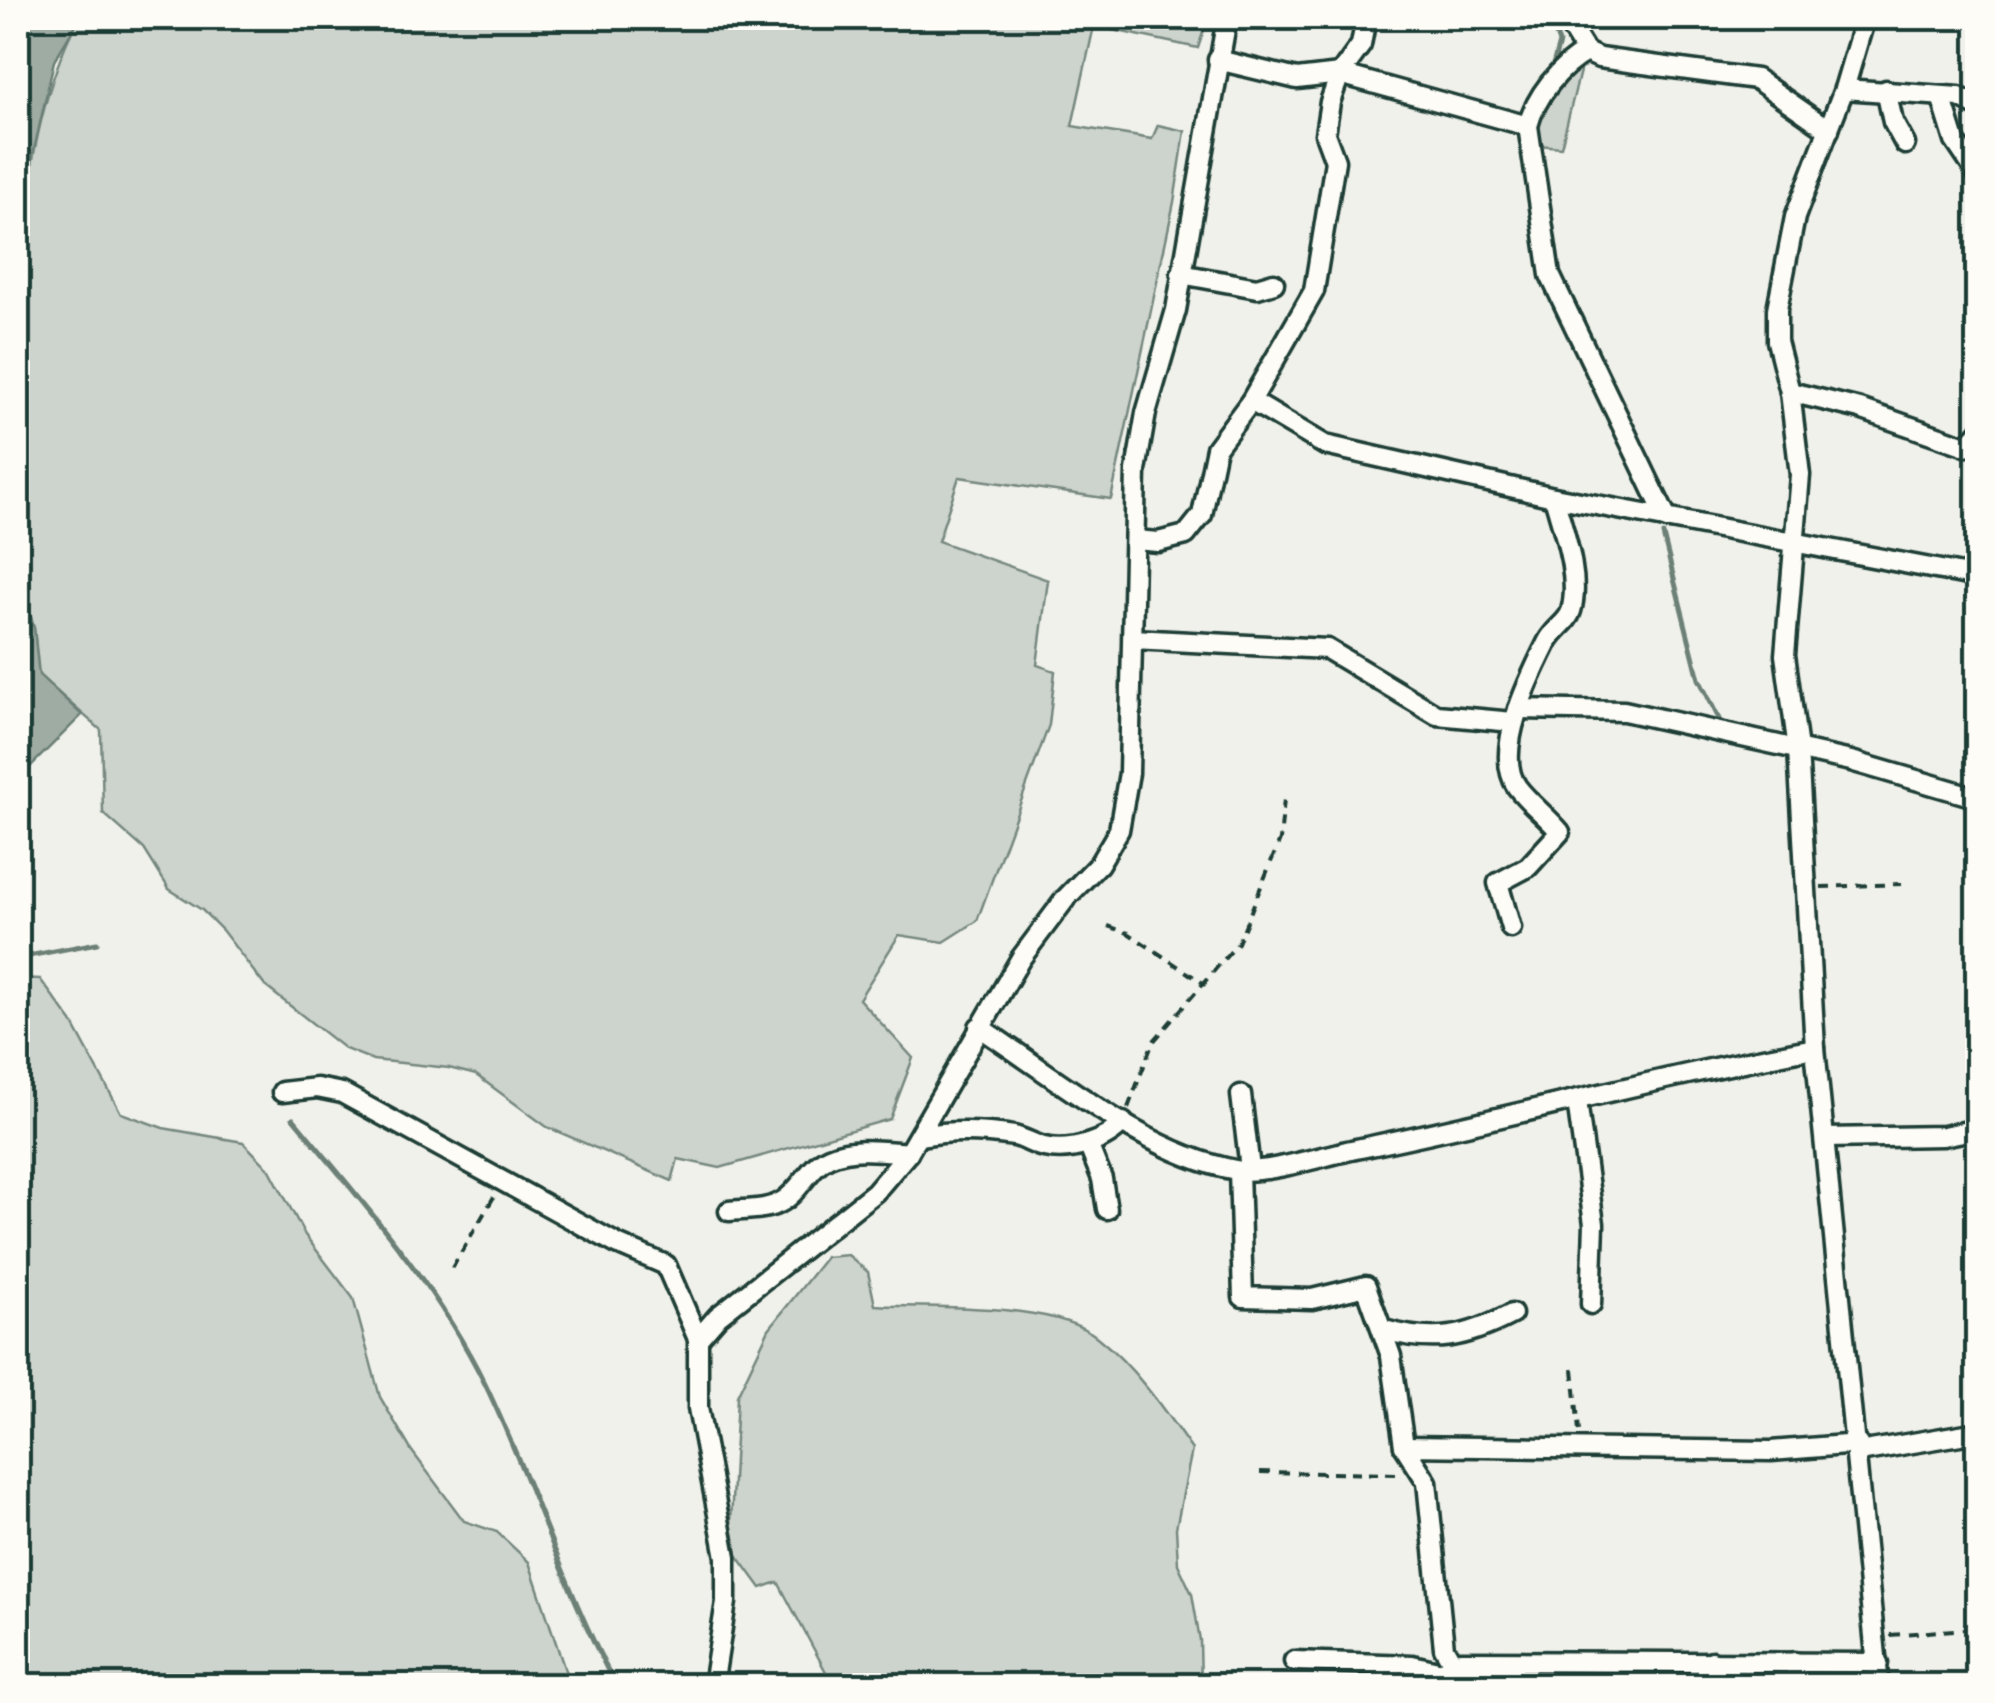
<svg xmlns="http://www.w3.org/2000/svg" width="1995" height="1703" font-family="Delius,sans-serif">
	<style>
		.green { fill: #cdd3cd; stroke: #768880; stroke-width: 2.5 }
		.water { fill: #9faca4; stroke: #6c8077; stroke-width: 2.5 }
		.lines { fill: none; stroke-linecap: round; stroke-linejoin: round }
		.stream { stroke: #6c8077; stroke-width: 5 }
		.street-casing { stroke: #1f3d34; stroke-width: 25 }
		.path { stroke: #1f3d34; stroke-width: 4; stroke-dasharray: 10 8; stroke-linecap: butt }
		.street { stroke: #fdfcf7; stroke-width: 18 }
	</style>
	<rect width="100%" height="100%" fill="#f0f1eb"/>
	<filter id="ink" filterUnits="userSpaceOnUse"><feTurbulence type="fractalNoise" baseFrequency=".01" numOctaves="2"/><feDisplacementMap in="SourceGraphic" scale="20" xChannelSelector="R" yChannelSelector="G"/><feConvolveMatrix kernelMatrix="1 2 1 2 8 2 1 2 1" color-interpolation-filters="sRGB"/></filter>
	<g filter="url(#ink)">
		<g class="green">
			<path d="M 91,18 L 153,18 L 166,26 L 191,18 L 1208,18 L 1198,48 L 1094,26 L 1072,126 L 1152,139 L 1158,125 L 1185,131 L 1174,202 L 1111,499 L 959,477 L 938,541 L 1048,580 L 1037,665 L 1055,671 L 1049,725 L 977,921 L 944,942 L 899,935 L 859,999 L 913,1058 L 890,1119 L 720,1168 L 678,1159 L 672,1181 L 547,1127 L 476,1075 L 449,1068 L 373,1060 L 345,1049 L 265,986 L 222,930 L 202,910 L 169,889 L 144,849 L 103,813 L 101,730 L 38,675 L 34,628 L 18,573 C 18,405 0,170 77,21 Z"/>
			<polygon points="1575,64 1580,71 1561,147 1538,145 1533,118"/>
			<polygon points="18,978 40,979 72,1022 121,1113 163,1128 243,1142 270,1170 305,1235 353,1298 380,1397 411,1450 464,1521 497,1532 529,1562 570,1685 18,1685"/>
			<path d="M 848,1255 L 868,1272 L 875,1305 C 933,1309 1052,1301 1097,1337 C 1135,1367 1165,1411 1192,1450 L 1176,1528 L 1178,1564 L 1192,1594 L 1200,1640 L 1201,1685 L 833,1685 L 778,1582 L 761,1588 L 737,1555 L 731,1523 L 737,1396 L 769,1329 L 826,1257 Z"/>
		</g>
		<g class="water">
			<polygon points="18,18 80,18 54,61 18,221"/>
			<polygon points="18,573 34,628 39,675 82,715 18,779"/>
		</g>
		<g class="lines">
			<g class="stream">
				<polyline points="1550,18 1559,43 1551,72"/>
				<polyline points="1663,535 1699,679 1723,727"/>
				<polyline points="18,958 97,943"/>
				<path d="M 293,1118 C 363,1203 436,1284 485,1384 C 533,1483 564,1589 616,1686"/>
			</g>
			<g class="street-casing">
				<g id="street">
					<polyline points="1565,18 1586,52 1599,58 1756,79 1829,130"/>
					<polyline points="1865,18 1844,89 1795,217 1777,309 1777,341 1790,392 1800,475 1785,655 1798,749 1815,1048 1879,1686"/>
					<path d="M 1586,52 C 1560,66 1535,97 1528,126 L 1550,275 L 1667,519"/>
					<polyline points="1218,60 1297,79 1340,74 1528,126"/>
					<polyline points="1844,89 1959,97 1978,107"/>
					<polyline points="1886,90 1893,122 1905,144"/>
					<polyline points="1941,96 1955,141 1978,175"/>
					<polyline points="1181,274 1257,288 1274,283"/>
					<polyline points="1790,392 1860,409 1966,446 1978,433"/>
					<polyline points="1251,401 1325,445 1554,497 1978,577"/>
					<polyline points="1135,540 1158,542 1186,535 1202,515 1216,448 1251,401 1314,291 1335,161 1325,134 1330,102 1340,74 1361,45 1366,18"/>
					<polyline points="1133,639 1327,649 1437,715 1513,722"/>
					<polyline points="1518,709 1624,711 1851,761 1978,798"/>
					<path d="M 1511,928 L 1498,883 L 1528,867 L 1560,832 C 1547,816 1529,803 1517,787 C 1492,751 1531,675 1548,641 C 1554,629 1568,622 1571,611 C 1581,577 1563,530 1554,497"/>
					<path d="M 979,1027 C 1053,1075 1148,1155 1236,1170 C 1265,1175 1325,1155 1356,1149 C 1510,1118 1661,1076 1815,1048"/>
					<polyline points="282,1092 317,1088 342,1093 617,1244 666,1265 698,1339 698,1408 726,1557 726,1602 713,1686"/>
					<polyline points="1241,1095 1250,1169"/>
					<polyline points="1577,1101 1594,1224 1591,1304"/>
					<path d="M 920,1136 C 952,1130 982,1131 1014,1136 C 1024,1138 1034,1145 1044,1147 C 1070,1153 1106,1142 1123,1122"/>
					<polyline points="1825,1138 1943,1136 1978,1129"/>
					<polyline points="1088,1144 1102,1179 1107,1209"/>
					<polyline points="1239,1171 1243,1297 1312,1299 1366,1286 1391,1356 1404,1446 1427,1482 1444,1648 1452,1662"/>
					<path d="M 729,1211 C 746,1209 767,1211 783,1201 C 801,1190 809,1166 829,1157 C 853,1146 883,1151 908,1153"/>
					<path d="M 1384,1330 C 1434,1344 1466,1338 1512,1314"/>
					<polyline points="698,1339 718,1316 875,1192 908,1153 1021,958 1066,898 1099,864 1119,830 1129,773 1136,471 1146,413 1176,310 1227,18"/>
					<polyline points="1404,1446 1771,1451 1858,1444"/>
					<polyline points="1859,1452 1978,1432"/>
					<polyline points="1294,1661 1412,1665 1442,1672"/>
					<polyline points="1712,1661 1716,1686"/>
					<polyline points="1795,1662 1797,1686"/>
					<polyline points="1432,1686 1452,1662 1461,1661 1878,1663"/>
				</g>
			</g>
			<g class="path">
				<polyline points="1821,887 1902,884"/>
				<polyline points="1108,926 1128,933 1206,985"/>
				<polyline points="1128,1108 1153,1042 1238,943 1280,840 1284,799"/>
				<polyline points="452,1268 495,1195"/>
				<polyline points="1573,1369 1579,1431"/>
				<polyline points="1260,1472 1403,1474"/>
				<polyline points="1890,1635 1978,1628"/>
			</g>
			<use href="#street" class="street"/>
		</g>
	</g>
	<rect width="1995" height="1703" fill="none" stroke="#fdfcf7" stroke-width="60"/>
	<rect x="30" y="30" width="1935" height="1643" fill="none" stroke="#1f3d34" stroke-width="4" filter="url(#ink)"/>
</svg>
